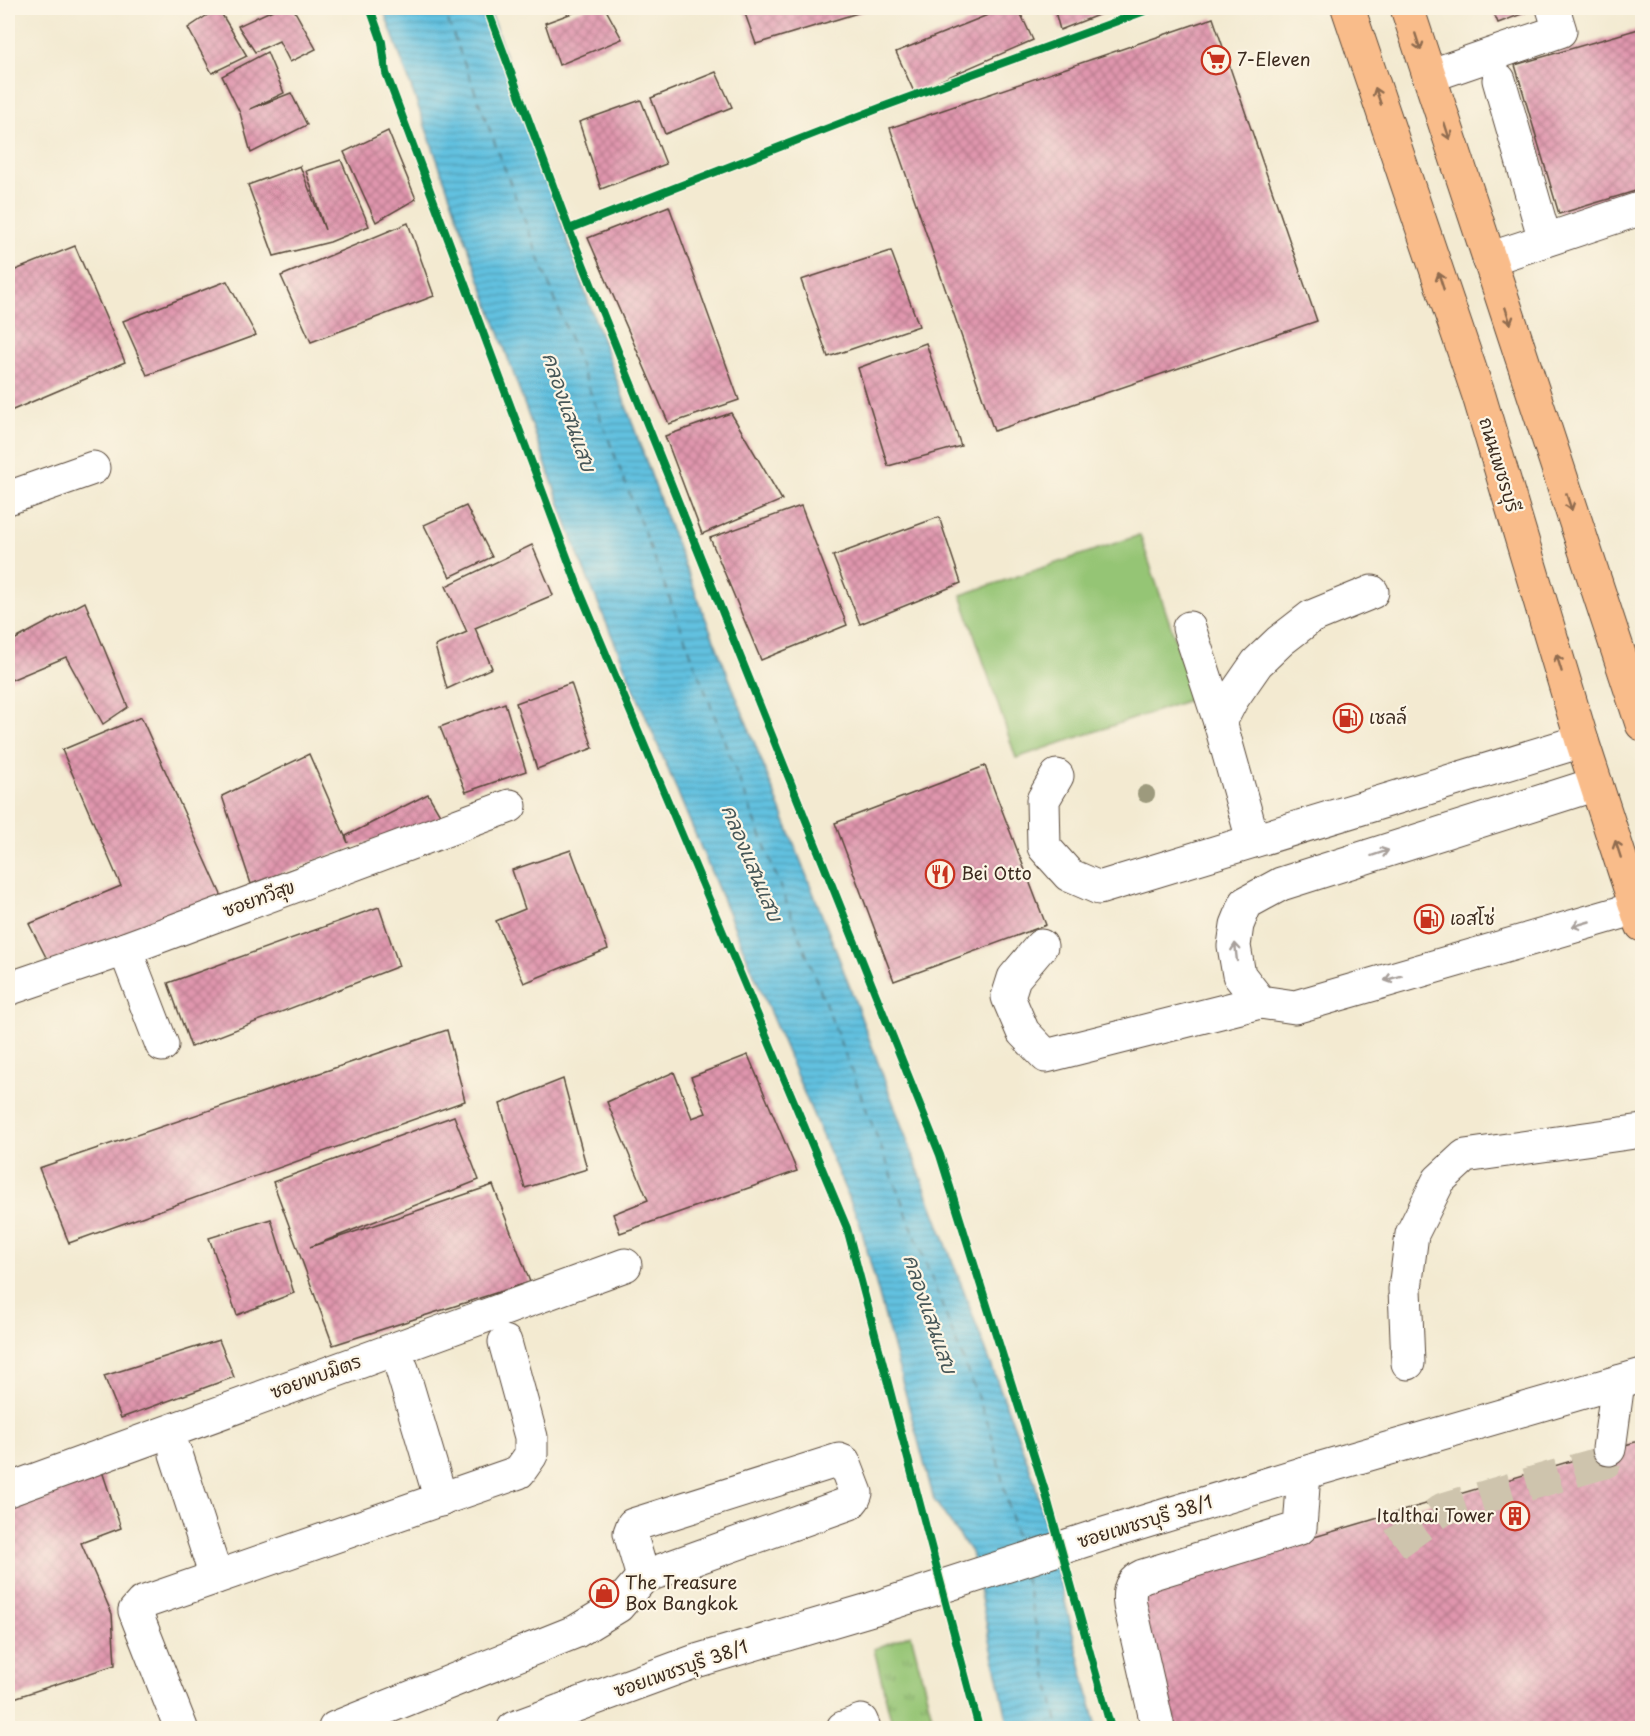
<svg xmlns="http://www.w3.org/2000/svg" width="1650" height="1736" font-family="'Playpen Sans','Playpen Sans Thai',sans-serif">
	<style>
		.grass { fill: url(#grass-tufts); stroke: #68784a; stroke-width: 1.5 }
		.pitch { fill: #95c575; stroke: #68784a; stroke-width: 1.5 }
		.water { fill: url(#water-rules); stroke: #4e767f; stroke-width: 1.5 }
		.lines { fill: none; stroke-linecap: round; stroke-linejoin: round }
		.ferry { stroke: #475758; stroke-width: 1.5; stroke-dasharray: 8 6; stroke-linecap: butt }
		.building { fill: url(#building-cross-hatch) }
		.minor-tunnel { stroke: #cec4ad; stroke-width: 33; stroke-dasharray: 33 16; stroke-linecap: butt }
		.minor-casing { stroke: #574739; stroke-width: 35 }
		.major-casing { stroke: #574739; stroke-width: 35 }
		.minor { stroke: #fff; stroke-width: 33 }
		.major { stroke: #f9bc8a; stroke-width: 33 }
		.cycleway-casing { stroke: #fcf5e5; stroke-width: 11 }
		.cycleway { stroke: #00873e; stroke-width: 8 }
		.tree { fill: #9d9a7d }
		.oneway { stroke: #906c4f }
		.oneway2 { stroke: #a79f9a }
		.labels { text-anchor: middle; stroke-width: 4.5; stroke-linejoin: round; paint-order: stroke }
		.poi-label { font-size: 18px; fill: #3b2a1e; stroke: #fcf5e5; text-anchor: start }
		.street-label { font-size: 18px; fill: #3b2a1e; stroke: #fcf5e5 }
		.water-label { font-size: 20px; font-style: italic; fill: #475758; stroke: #fcf5e5 }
	</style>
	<defs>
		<pattern id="grass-tufts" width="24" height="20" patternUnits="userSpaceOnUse" patternTransform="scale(1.5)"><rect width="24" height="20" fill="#95c575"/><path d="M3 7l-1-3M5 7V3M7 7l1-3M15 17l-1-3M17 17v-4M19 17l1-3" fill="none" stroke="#7ba05f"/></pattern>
		<pattern id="water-rules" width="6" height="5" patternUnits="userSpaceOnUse" patternTransform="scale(1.5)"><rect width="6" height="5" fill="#62c1e0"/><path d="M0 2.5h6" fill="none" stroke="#529db5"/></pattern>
		<pattern id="building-cross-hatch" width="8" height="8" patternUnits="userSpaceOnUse" patternTransform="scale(1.5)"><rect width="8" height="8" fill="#e096ae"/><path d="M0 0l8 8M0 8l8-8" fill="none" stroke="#b77b8d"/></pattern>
	</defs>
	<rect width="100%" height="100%" fill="#fcf5e5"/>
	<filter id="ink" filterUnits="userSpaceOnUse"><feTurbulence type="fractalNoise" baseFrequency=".0167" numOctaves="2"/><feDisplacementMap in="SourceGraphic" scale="12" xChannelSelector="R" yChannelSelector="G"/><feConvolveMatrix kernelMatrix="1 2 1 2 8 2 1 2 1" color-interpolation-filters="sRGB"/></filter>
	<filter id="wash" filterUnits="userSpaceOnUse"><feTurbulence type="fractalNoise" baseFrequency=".008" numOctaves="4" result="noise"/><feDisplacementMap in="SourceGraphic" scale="24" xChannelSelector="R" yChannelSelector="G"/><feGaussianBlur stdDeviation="1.35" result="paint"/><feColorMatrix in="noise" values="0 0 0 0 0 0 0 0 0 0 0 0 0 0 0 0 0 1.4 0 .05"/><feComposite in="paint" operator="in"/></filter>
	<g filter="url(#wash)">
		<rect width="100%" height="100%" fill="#f3ead1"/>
		<polygon class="grass" points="911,1634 935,1728 893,1728 874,1649"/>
		<polygon class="pitch" points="1140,535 1195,698 1016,758 961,595"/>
		<polygon class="water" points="383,8 489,8 586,295 671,530 840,961 1034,1479 1097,1728 1009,1728 971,1552 934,1500 860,1224 820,1131 580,560"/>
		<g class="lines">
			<g class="ferry">
				<polyline points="443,8 785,899 991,1432 1018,1546"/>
				<polyline points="1025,1577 1059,1728"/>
			</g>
		</g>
		<g id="blocks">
			<g class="building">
				<polygon points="218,8 247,56 212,73 188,28"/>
				<polygon points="277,8 293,8 316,49 290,62 279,41 255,52 238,26"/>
				<polygon points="586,8 605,8 622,39 559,65 545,23"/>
				<polygon points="743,8 874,8 756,44"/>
				<polygon points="1005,8 1018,8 1033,40 914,92 896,52"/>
				<polygon points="1054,8 1116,8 1060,30"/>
				<polygon points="1492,8 1534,8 1535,9 1498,23"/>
				<polygon points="1213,18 1317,321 994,431 890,128"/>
				<polygon points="1642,28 1642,189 1559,214 1515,65"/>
				<polygon points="267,52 284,93 250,109 291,93 307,125 251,153 240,113 222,76"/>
				<polygon points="716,72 732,107 665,134 651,98"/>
				<polygon points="641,100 666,164 601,189 579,122"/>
				<polygon points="388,131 416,199 376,222 344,152"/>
				<polygon points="341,160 369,226 330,242 274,256 248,185 300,166 325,230 306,171"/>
				<polygon points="669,206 739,400 669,424 588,238"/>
				<polygon points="408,223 434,296 311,342 281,276"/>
				<polygon points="75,246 125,362 8,412 8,273"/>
				<polygon points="891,251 919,326 828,357 801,280"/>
				<polygon points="227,281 256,335 147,375 123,321"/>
				<polygon points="926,343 961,446 888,466 858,368"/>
				<polygon points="731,413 782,500 702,534 665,436"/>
				<polygon points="466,506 492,557 450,577 424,525"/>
				<polygon points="801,506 847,625 761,660 710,538"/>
				<polygon points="939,517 961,583 860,624 833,556"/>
				<polygon points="532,545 553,595 475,628 492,668 447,689 435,646 467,632 446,586"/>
				<polygon points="85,602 128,707 103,724 66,657 11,680 8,673 8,643"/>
				<polygon points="571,683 593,748 537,769 516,703"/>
				<polygon points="505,703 526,771 466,792 440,727"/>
				<polygon points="141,717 223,899 49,963 29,924 121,886 62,750"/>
				<polygon points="309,754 348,843 346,836 428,794 442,818 350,848 251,884 222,796"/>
				<polygon points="985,766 1046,925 894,981 835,823"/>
				<polygon points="571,850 608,949 524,983 496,921 525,909 512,870"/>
				<polygon points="379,907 399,966 191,1047 168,983"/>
				<polygon points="447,1030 465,1101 69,1243 39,1168"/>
				<polygon points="748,1055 797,1171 620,1233 613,1214 648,1200 607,1102 674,1072 692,1118 706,1113 691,1077"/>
				<polygon points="563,1079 587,1169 525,1188 500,1104"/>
				<polygon points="454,1116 479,1180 310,1247 493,1185 530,1282 333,1345 273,1182"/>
				<polygon points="271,1219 294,1293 237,1315 209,1238"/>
				<polygon points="219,1340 234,1377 121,1418 104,1376"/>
				<polygon points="1642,1440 1642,1728 1166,1728 1132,1591"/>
				<polygon points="102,1471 121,1528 81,1543 112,1614 115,1665 8,1700 8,1504"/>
			</g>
		</g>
	</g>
	<g filter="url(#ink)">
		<use href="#blocks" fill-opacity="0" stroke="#574739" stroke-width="1.5"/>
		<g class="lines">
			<polyline class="minor-tunnel" points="1395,1544 1443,1509 1605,1462 1609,1449"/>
			<g class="minor-casing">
				<g id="minor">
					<polyline points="1429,76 1560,31 1553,8"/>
					<polyline points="1499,80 1545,240"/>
					<polyline points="1489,259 1642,208"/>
					<polyline points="8,498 93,468"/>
					<polyline points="1189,628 1220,722"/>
					<polyline points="1057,776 1043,800 1044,847 1069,875 1099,888 1582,741"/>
					<polyline points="1596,784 1281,884 1246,903 1237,925 1234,946 1239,975 1260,1002 1295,1007 1637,908"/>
					<polyline points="1253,840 1220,722 1232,699 1257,663 1280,641 1311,617 1372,592"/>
					<polyline points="1041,946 1014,978 1008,997 1023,1032 1046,1056 1260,1002"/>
					<polyline points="125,949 162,1045"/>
					<polyline points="8,989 125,949 510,806"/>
					<polyline points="1408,1363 1405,1289 1412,1234 1439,1180 1465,1156 1642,1131"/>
					<polyline points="402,1369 441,1500"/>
					<polyline points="1609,1449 1618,1382"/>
					<polyline points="176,1454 216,1577"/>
					<polygon points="839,1460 844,1462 856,1493 854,1498 850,1503 643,1577 630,1533 633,1525"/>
					<polyline points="8,1490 625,1265"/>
					<polyline points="181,1728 135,1611 142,1603 519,1472 531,1455 531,1437 505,1342"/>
					<polyline points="335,1728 577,1631 618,1606 643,1577"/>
					<polyline points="514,1728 696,1661 872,1609 1101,1535 1304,1473 1642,1375"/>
					<polyline points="843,1728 861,1721 864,1728"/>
					<path d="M 1158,1728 L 1130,1605 C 1128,1592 1130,1582 1143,1576 L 1300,1528 L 1304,1473"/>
				</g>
			</g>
			<g class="major-casing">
				<g id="major">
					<polyline points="1348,8 1479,396 1582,741 1642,925"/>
					<polyline points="1407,8 1642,724"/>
				</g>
			</g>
			<use href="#minor" class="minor"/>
			<use href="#major" class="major"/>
			<g class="cycleway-casing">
				<g id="cycleway">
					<polyline points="370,8 382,42 386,73 580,592 847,1228 979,1728"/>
					<polyline points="487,8 569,229 940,1155 1045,1491 1111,1728"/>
					<polyline points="569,229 885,106 1153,8"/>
				</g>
			</g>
			<use href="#cycleway" class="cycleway"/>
		</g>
		<circle class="tree" cx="1146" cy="794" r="9"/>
		<defs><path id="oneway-shaft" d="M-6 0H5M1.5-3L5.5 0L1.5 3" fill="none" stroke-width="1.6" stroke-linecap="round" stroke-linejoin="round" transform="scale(1.5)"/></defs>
		<g class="oneway">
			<use href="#oneway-shaft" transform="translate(1418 42) rotate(72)"/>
			<use href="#oneway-shaft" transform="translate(1378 96) rotate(-109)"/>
			<use href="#oneway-shaft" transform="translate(1447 131) rotate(72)"/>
			<use href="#oneway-shaft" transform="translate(1441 281) rotate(-108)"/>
			<use href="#oneway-shaft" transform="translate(1508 316) rotate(72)"/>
			<use href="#oneway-shaft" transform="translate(1569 502) rotate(72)"/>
			<use href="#oneway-shaft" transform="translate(1559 663) rotate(-107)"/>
			<use href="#oneway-shaft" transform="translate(1618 849) rotate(-108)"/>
		</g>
		<g class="oneway2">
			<use href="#oneway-shaft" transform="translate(1380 853) rotate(-18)"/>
			<use href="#oneway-shaft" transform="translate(1581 924) rotate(164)"/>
			<use href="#oneway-shaft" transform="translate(1236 952) rotate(-96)"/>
			<use href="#oneway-shaft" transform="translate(1393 978) rotate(164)"/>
		</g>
	</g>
	<defs>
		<g id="supermarket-ring" transform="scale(1.5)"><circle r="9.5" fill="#fcf5e5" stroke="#c8321e" stroke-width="1.5"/><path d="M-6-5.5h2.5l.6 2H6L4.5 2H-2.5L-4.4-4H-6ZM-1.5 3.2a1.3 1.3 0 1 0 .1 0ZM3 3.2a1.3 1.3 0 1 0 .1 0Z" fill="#c8321e"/></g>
		<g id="fuel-ring" transform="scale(1.5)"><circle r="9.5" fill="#fcf5e5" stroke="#c8321e" stroke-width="1.5"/><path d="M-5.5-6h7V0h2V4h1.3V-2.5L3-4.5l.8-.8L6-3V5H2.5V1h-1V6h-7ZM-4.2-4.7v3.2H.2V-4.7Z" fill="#c8321e"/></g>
		<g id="restaurant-ring" transform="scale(1.5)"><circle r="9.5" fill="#fcf5e5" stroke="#c8321e" stroke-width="1.5"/><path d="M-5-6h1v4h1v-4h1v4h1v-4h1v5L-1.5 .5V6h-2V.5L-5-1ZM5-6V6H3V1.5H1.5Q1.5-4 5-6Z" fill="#c8321e"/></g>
		<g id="building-ring" transform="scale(1.5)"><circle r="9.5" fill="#fcf5e5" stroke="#c8321e" stroke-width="1.5"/><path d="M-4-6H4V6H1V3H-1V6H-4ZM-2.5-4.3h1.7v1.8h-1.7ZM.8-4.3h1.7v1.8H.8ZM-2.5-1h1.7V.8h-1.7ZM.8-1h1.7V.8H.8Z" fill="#c8321e"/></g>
		<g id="shop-ring" transform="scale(1.5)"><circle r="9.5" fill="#fcf5e5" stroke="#c8321e" stroke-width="1.5"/><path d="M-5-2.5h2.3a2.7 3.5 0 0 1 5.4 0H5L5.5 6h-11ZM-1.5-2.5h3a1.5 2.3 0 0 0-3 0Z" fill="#c8321e"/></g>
	</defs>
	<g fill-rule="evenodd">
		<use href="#supermarket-ring" x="1216" y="60"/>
		<use href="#fuel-ring" x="1348" y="718"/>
		<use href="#restaurant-ring" x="940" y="874"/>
		<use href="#fuel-ring" x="1429" y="919"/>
		<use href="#building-ring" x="1515" y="1516"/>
		<use href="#shop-ring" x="604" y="1593"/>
	</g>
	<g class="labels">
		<g class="poi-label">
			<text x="1237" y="66">7-Eleven</text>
			<text x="1369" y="724">เชลล์</text>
			<text x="961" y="880">Bei Otto</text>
			<text x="1450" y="925">เอสโซ่</text>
			<text x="1494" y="1522" text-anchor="end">Italthai Tower</text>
			<text x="625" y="1589">The Treasure<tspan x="625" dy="21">Box Bangkok</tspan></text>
		</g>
		<g class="street-label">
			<text transform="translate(1499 465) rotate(73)" y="6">ถนนเพชรบุรี</text>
			<text transform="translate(259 899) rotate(-20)" y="6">ซอยทวีสุข</text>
			<text transform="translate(316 1377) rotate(-20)" y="6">ซอยพบมิตร</text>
			<text transform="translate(1145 1522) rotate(-17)" y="6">ซอยเพชรบุรี 38/1</text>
			<text transform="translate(681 1669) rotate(-19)" y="6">ซอยเพชรบุรี 38/1</text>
		</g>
		<g class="water-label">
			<text transform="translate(569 412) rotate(71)" y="7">คลองแสนแสบ</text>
			<text transform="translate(752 863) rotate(67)" y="7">คลองแสนแสบ</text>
			<text transform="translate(930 1314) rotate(71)" y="7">คลองแสนแสบ</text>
		</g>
	</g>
	<rect width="1650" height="1736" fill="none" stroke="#fcf5e5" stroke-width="30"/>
</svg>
